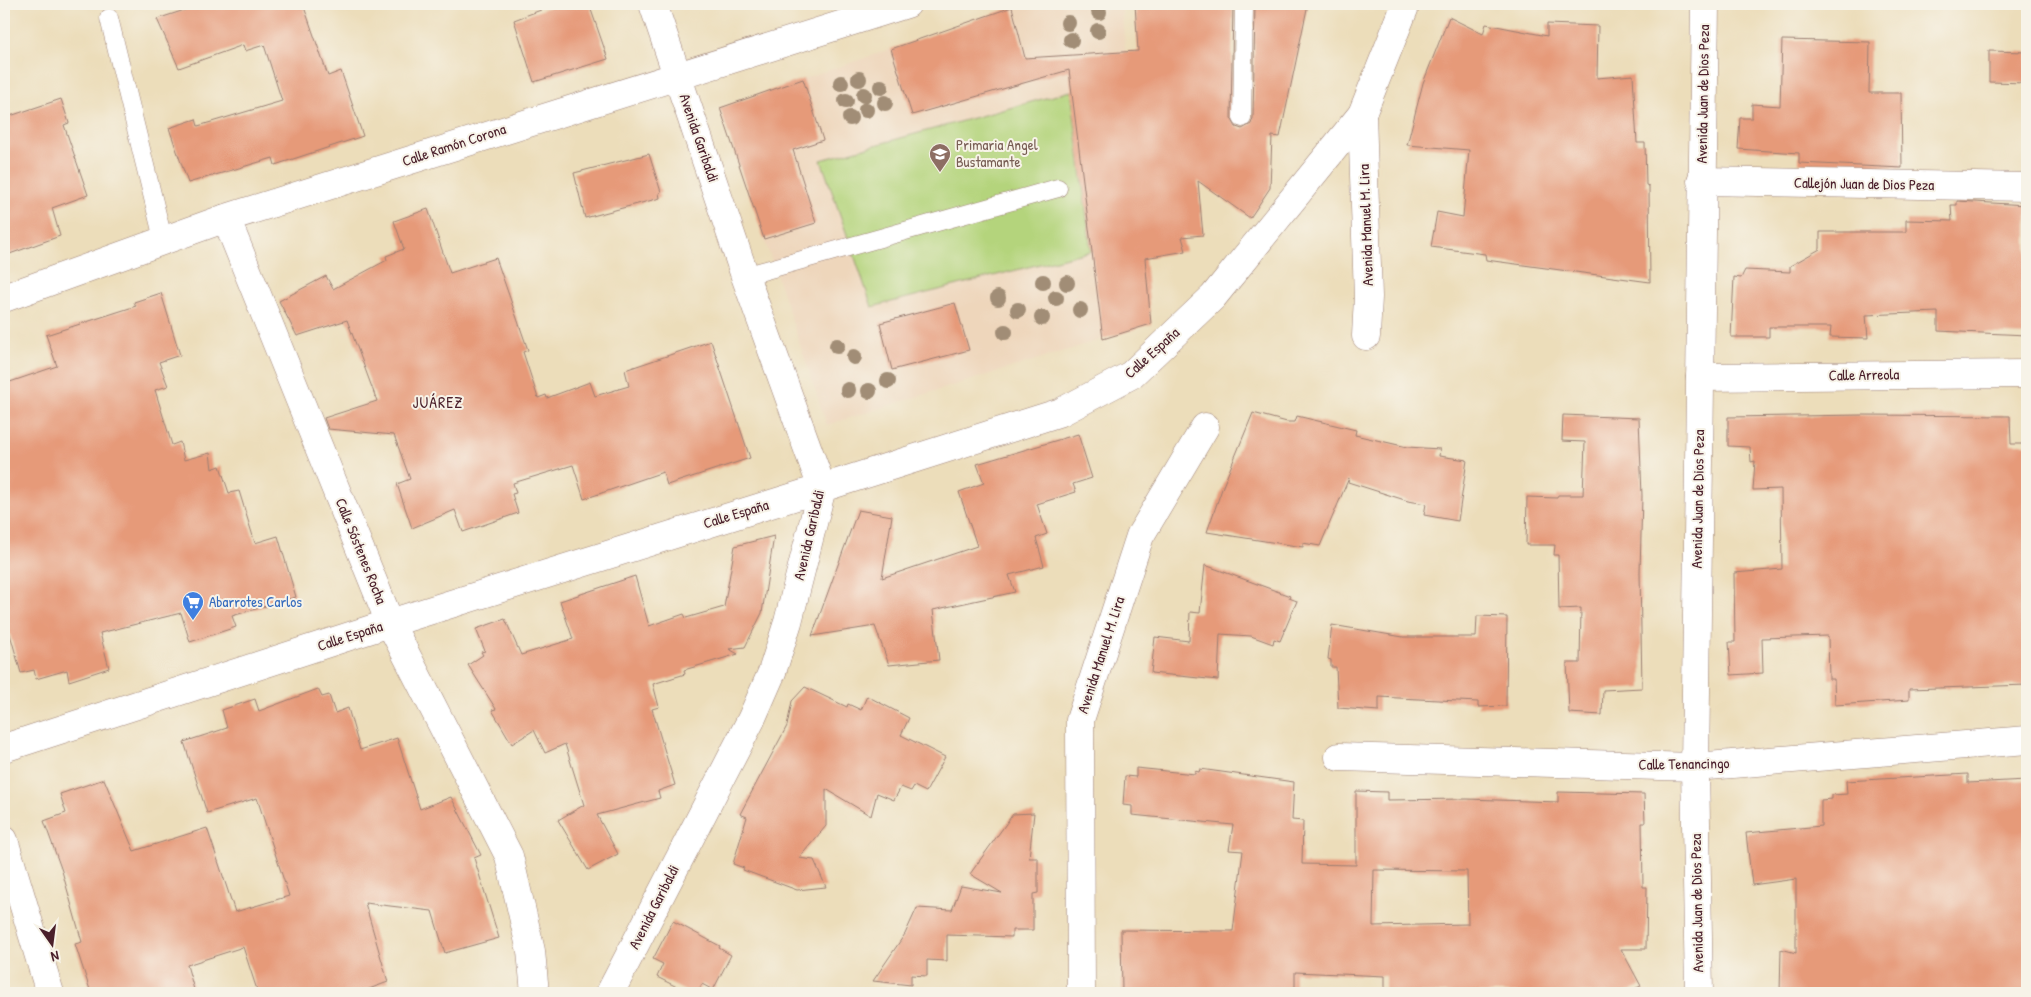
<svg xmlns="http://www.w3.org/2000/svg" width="2031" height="997" font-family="'Patrick Hand',sans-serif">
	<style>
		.built { fill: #eed6bb }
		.green { fill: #b4d47c; stroke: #7f7a54 }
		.building { fill: #e69a79; fill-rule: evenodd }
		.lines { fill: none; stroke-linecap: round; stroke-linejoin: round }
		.service-casing { stroke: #9b7e72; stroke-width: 19 }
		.minor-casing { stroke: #9b7e72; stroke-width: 29 }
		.tertiary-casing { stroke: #9b7e72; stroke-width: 29 }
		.service { stroke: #fff; stroke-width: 18 }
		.minor { stroke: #fff; stroke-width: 28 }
		.tertiary { stroke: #fff; stroke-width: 28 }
		.tree { fill: #a18d76 }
		.labels { text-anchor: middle; stroke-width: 4; stroke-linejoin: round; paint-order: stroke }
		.street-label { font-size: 15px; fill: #4a1f2b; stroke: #f7f3e8 }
		.education-label { font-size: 15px; fill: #785e54; stroke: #f7f3e8; text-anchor: start }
		.shop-label { font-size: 15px; fill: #366cbe; stroke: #f7f3e8; text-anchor: start }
		.neighbourhood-label { font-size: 16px; letter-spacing: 1px; fill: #4a1f2b; stroke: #f7f3e8 }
	</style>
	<rect width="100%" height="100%" fill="#f7f3e8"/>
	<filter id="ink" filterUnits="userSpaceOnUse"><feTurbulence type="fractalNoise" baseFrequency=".02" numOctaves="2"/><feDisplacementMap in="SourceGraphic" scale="10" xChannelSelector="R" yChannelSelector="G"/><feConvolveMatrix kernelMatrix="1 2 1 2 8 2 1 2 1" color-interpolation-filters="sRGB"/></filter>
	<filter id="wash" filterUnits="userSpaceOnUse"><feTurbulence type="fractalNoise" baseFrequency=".0096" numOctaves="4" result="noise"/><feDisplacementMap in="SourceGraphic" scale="20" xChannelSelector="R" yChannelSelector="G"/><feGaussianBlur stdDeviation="1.12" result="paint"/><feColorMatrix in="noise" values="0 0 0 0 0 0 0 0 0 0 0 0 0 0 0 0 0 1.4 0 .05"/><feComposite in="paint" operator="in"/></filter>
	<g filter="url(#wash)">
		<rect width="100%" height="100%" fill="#ecddba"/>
		<polygon class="built" points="1021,4 1121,4 1151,324 827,425 720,108"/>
		<polygon class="green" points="1071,91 1091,251 872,307 821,160"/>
		<g id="blocks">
			<g class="building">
				<polygon points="203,4 303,4 328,76 341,71 363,136 275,165 273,158 188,183 169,128 196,119 198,126 282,101 264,45 245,51 243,45 179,68 157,19"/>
				<polygon points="557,4 589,4 608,59 534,82 514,20"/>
				<polygon points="1135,4 1233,4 1231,118 1236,127 1242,129 1251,124 1253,118 1255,4 1308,4 1280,137 1272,136 1270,188 1250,218 1198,181 1203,235 1182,237 1186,251 1145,258 1151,324 1103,339 1069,70 912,115 891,49 1012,7 1025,58 1138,51"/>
				<polygon points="1449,17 1483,34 1486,24 1547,36 1547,24 1598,26 1597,78 1633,75 1637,143 1645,143 1646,185 1649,186 1650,282 1486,260 1485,254 1431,247 1437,212 1463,217 1469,150 1407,145 1423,83"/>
				<polygon points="1782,40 1870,42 1869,93 1901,93 1902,168 1799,163 1799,153 1738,149 1740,118 1752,118 1752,104 1780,106"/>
				<polygon points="1989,51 2027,52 2027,83 1989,82"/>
				<polygon points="803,79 823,140 793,150 816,223 764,239 720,108"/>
				<polygon points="61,99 69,123 64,125 88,195 52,208 60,236 4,256 4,118"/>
				<polygon points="649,154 661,192 659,193 660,198 585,218 574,173"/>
				<polygon points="1957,201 2027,205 2027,335 1938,331 1938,312 1866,315 1868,338 1830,337 1831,327 1769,327 1769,337 1731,337 1734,277 1741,278 1745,270 1790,272 1790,266 1820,249 1820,232 1906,232 1906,220 1952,221 1951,205 1957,205"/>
				<polygon points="428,209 450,273 496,258 528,350 523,352 538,398 546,395 547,398 590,382 595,396 629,386 625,370 711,341 750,458 667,485 663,472 584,499 573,465 513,483 516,493 512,494 518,513 463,532 455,510 412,528 397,484 410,479 394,435 328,429 324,418 377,401 347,320 297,336 279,301 326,276 333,289 387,260 386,256 404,249 394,221"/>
				<polygon points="161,293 180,355 159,362 168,386 155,390 172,445 180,442 184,460 210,453 212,469 220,466 229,493 239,491 255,543 278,536 296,597 232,616 236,627 190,642 181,613 100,633 109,668 69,681 67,670 36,679 34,670 21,673 4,613 4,384 57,366 46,335 136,306 134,302"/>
				<polygon points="955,303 969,350 892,370 880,323"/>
				<polygon points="1253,413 1287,422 1295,422 1297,416 1356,430 1355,435 1407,447 1440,449 1439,456 1467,460 1458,521 1424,515 1426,504 1408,501 1348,482 1349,478 1320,546 1303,543 1303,547 1207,532 1223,486"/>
				<polygon points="1563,415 1639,418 1642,496 1640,572 1642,688 1603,690 1602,715 1569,713 1567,663 1580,663 1581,608 1559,609 1558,555 1554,555 1555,545 1526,545 1527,497 1557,498 1558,495 1583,495 1585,442 1562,441"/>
				<polygon points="1863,415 2010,416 2011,444 2027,444 2027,685 1909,689 1909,700 1835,705 1834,679 1829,679 1828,636 1762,638 1763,673 1731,675 1729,642 1735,642 1734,573 1782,569 1781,489 1753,490 1755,461 1751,462 1750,447 1728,446 1728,417"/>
				<polygon points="1078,434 1092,478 1073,484 1076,492 1037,504 1047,534 1036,538 1044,566 1009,575 1015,592 933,610 939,660 889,665 875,626 812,636 858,510 892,516 882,578 977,546 959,492 984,483 977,464"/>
				<polygon points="774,536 762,613 745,647 729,649 738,654 684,670 685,674 653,684 659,707 652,709 675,785 658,791 660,798 597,815 618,854 588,870 558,820 584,805 565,744 545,753 534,730 512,744 492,710 496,709 468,665 483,655 481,652 485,651 476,629 505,619 521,655 573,639 560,601 635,576 649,626 684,614 686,618 724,607 735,546"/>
				<polygon points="1205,565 1290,596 1289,598 1297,601 1280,641 1274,639 1273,644 1251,636 1220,634 1218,680 1151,673 1155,637 1189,641 1190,612 1200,613"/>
				<polygon points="1477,616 1507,617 1506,706 1478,707 1478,702 1379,697 1379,711 1338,708 1336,667 1331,667 1331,660 1328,659 1332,625 1403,637 1476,637"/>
				<polygon points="805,687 847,707 848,704 861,710 867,696 909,718 901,735 945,757 926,792 914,786 911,791 901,787 894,800 877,793 871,816 826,789 826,826 799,858 814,860 826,887 797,890 743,870 744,868 733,864 747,817 740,814 787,726 792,701"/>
				<polygon points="318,689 322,697 329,695 335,713 348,708 360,750 397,738 420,809 451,797 481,855 474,858 499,938 445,953 432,911 365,903 388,982 358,993 258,993 243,947 187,965 195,993 91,993 75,944 82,942 62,871 44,821 66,813 60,794 104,779 134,851 207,828 235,912 289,896 257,798 207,813 184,742 227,728 222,710 255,699 259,711"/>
				<path d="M 1136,768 L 1195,774 L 1195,771 L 1199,772 L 1200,769 L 1294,782 L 1292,820 L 1303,821 L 1302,864 L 1356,865 L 1356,791 L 1387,792 L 1387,800 L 1467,799 L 1558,802 L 1558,792 L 1644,794 L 1645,823 L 1642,823 L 1643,887 L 1647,887 L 1646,949 L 1621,949 L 1641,986 L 1625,993 L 1385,993 L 1385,976 L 1295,972 L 1295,993 L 1122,993 L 1121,930 L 1233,931 L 1243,851 L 1229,850 L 1233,825 L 1132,815 L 1132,806 L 1123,805 L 1125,776 L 1136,777 ZM 1374,870 L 1467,871 L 1468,924 L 1373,926 Z"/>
				<polygon points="1968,774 1968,783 2027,780 2027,993 1780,993 1781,949 1796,953 1796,879 1752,885 1746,833 1821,826 1821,800 1832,799 1832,795 1847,794 1846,781"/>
				<polygon points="1034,813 1029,858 1038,858 1038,893 1033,894 1033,930 1012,930 1012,937 947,935 947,961 927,960 927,976 911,975 911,985 873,981 905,934 917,908 952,910 961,886 1002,893 970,874 1013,814"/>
				<polygon points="673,921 720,946 719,948 731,955 713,990 702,984 697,993 689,993 657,977 663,964 653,959"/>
			</g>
		</g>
	</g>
	<g filter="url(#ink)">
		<use href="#blocks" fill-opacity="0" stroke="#9b7e72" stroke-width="1"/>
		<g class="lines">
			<g class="service-casing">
				<g id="service">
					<polyline points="109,18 163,239"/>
					<polyline points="1242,118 1244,4"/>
					<polyline points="745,276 1058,188"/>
				</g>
			</g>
			<g class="minor-casing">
				<g id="minor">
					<polyline points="1362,114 1368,297 1366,336"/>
					<polyline points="1701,181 2027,187"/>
					<polyline points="226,218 390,623 509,856 531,951 535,993"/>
					<polyline points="4,298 226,218 907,4"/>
					<polyline points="1700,377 2027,374"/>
					<polyline points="4,748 390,623 822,488 745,276 653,4"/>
					<polyline points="1339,757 1695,767 2027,740"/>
					<polyline points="4,840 50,993"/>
					<polyline points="1081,993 1080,720 1140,536 1205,427"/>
					<polyline points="1699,993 1695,767 1705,4"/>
				</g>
			</g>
			<g class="tertiary-casing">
				<polyline id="tertiary" points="610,993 751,720 772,672 788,622 822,488 1061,412 1131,375 1213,297 1362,114 1406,4"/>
			</g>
			<use href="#service" class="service"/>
			<use href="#minor" class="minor"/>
			<use href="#tertiary" class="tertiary"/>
		</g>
		<g class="tree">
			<circle cx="1099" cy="12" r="8"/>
			<circle cx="1068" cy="23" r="8"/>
			<circle cx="1098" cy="31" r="8"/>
			<circle cx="1071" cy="40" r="8"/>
			<circle cx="859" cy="79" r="8"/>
			<circle cx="841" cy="83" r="8"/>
			<circle cx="881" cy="87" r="8"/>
			<circle cx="864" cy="95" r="8"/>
			<circle cx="846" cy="101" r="8"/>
			<circle cx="885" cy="103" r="8"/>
			<circle cx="866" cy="110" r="8"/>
			<circle cx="850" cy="118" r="8"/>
			<circle cx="1043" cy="282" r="8"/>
			<circle cx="1067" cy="283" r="8"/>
			<circle cx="998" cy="298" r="8"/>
			<circle cx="1056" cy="298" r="8"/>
			<circle cx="1018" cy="310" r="8"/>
			<circle cx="1080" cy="310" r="8"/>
			<circle cx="1042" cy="318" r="8"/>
			<circle cx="1005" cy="332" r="8"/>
			<circle cx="837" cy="346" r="8"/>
			<circle cx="854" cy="357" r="8"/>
			<circle cx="888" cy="381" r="8"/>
			<circle cx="848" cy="390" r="8"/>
			<circle cx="869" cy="391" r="8"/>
		</g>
	</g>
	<defs>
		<g id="school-pin" transform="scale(1.125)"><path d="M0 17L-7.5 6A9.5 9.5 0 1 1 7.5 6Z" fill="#8d6e63" stroke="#f7f3e8"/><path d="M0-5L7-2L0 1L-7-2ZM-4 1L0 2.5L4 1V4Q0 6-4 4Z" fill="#fff"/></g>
		<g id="supermarket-pin" transform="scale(1.125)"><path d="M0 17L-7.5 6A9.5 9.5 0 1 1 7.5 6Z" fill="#3f7fe0" stroke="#f7f3e8"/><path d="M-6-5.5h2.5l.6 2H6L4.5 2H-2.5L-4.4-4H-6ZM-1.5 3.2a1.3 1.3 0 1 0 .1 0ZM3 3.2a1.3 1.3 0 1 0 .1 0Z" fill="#fff"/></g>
	</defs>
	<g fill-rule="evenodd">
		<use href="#school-pin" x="940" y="154"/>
		<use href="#supermarket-pin" x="193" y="602"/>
	</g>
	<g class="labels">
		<g class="street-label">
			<text transform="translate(1703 94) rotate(-89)" y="5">Avenida Juan de Dios Peza</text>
			<text transform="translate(699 138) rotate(71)" y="5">Avenida Garibaldi</text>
			<text transform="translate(454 145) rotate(-18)" y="5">Calle Ramón Corona</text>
			<text transform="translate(1864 184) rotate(1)" y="5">Callejón Juan de Dios Peza</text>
			<text transform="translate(1366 225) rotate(-92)" y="5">Avenida Manuel M. Lira</text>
			<text transform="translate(1152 353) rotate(-42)" y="5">Calle España</text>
			<text transform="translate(1864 375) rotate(-1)" y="5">Calle Arreola</text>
			<text transform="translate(1698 499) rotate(-89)" y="5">Avenida Juan de Dios Peza</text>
			<text transform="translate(736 514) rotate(-17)" y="5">Calle España</text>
			<text transform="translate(809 535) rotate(-77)" y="5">Avenida Garibaldi</text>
			<text transform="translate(361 551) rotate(68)" y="5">Calle Sóstenes Rocha</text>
			<text transform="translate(350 636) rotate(-18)" y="5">Calle España</text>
			<text transform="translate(1101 655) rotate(-72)" y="5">Avenida Manuel M. Lira</text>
			<text transform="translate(1684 764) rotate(-1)" y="5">Calle Tenancingo</text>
			<text transform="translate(1697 903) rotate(-91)" y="5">Avenida Juan de Dios Peza</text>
			<text transform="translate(654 907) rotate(-63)" y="5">Avenida Garibaldi</text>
		</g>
		<g class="education-label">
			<text x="956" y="150">Primaria Angel<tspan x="956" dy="17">Bustamante</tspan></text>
		</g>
		<g class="shop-label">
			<text x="209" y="607">Abarrotes Carlos</text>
		</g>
		<g class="neighbourhood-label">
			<text x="438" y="408">JUÁREZ</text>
		</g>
	</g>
	<rect width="2031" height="997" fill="none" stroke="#f7f3e8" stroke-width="20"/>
	<g transform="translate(52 944) rotate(166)" stroke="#f7f3e8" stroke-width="4" paint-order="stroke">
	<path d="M0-4L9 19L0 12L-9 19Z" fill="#4a1f2b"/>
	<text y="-8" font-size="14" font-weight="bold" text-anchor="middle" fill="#4a1f2b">N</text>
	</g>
</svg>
